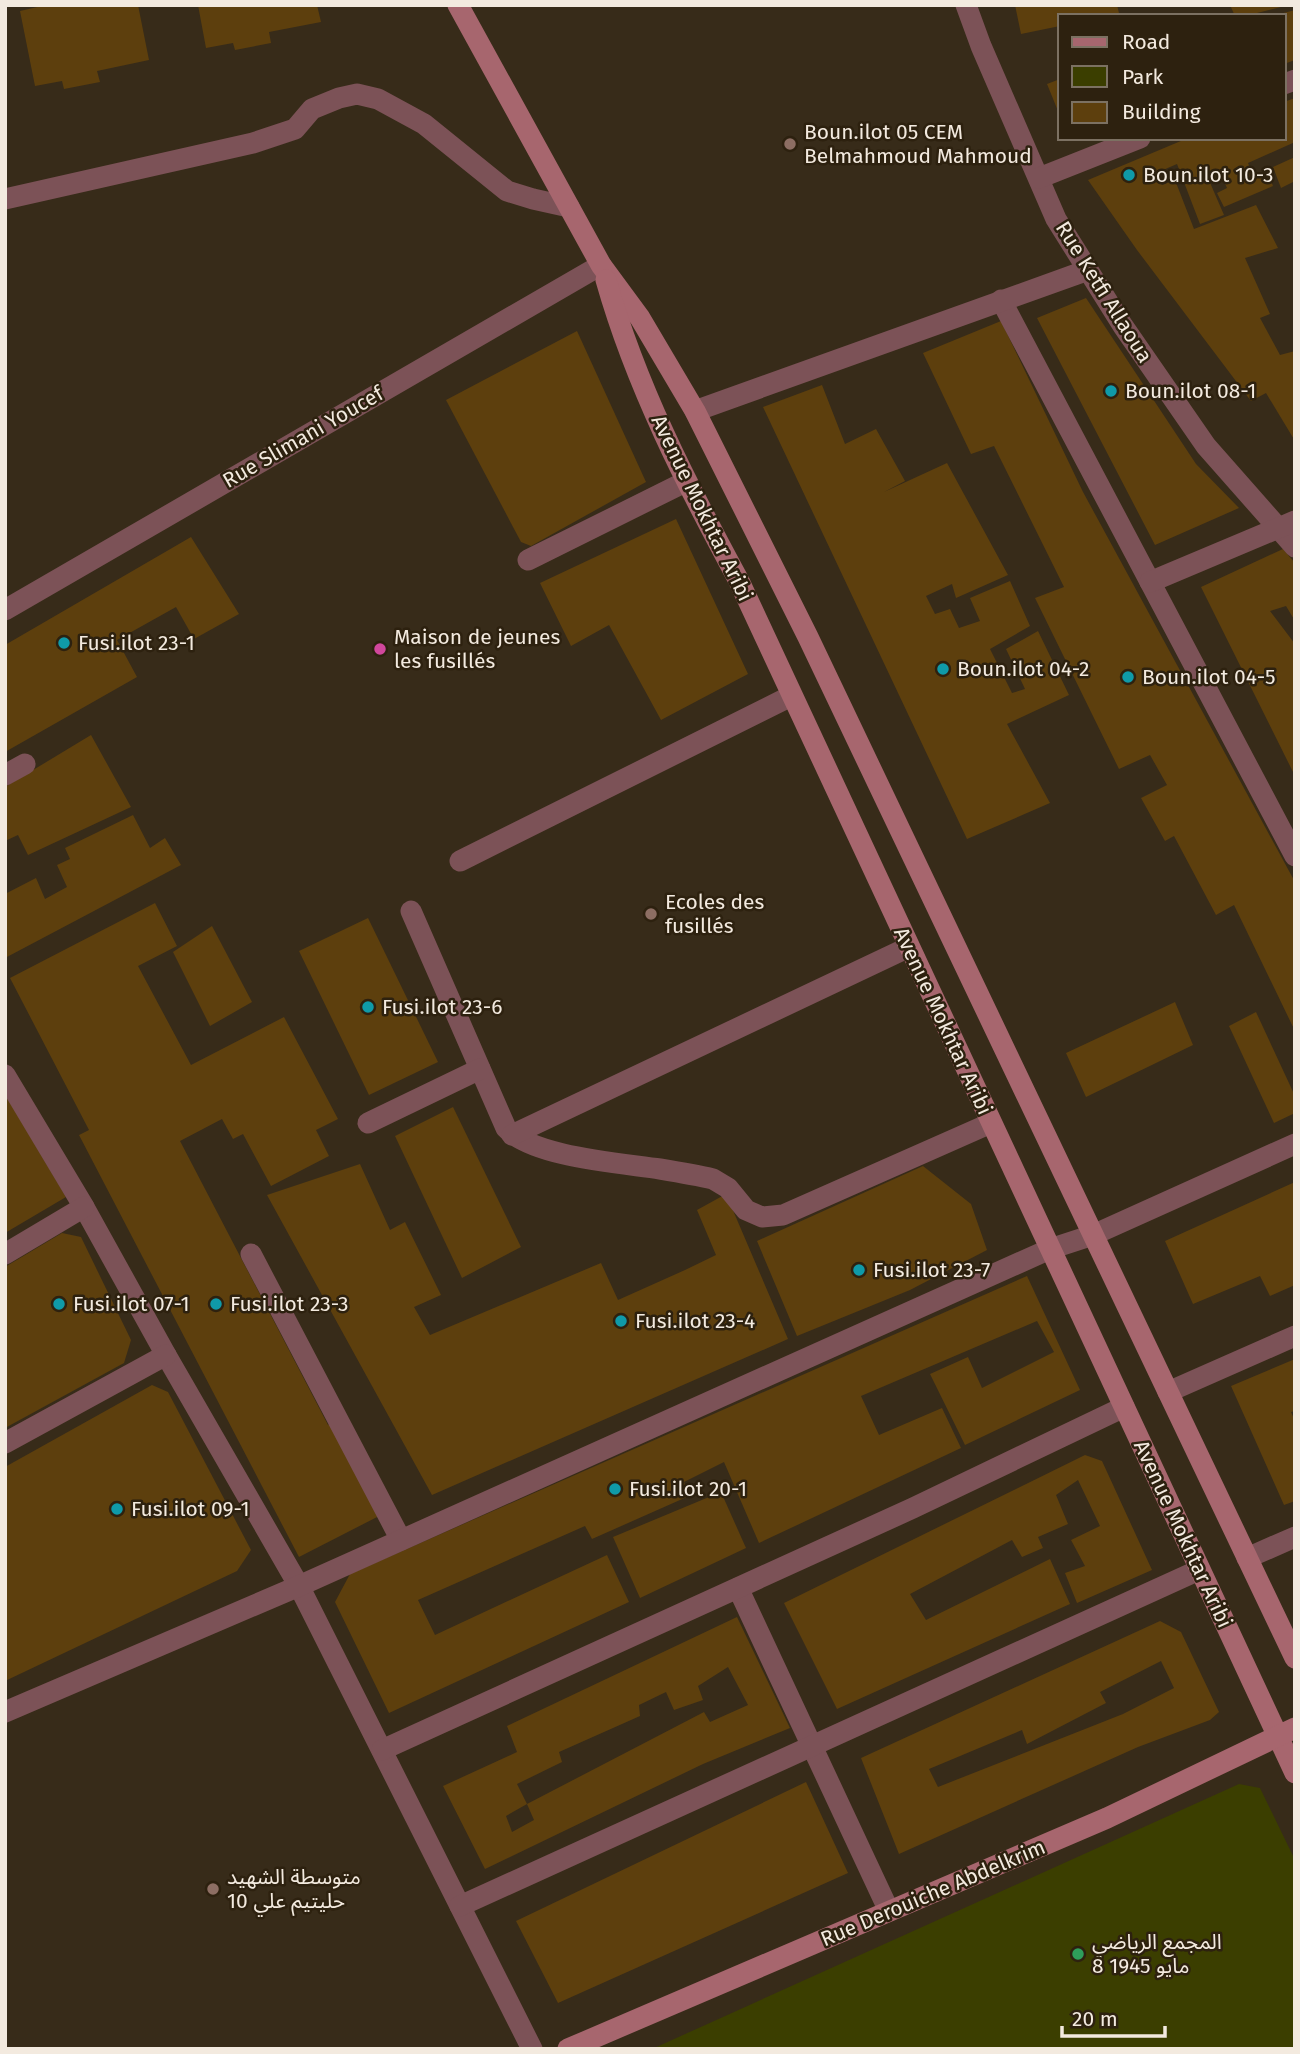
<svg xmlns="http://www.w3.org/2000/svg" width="1300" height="2054" font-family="'Fira Sans','Noto Sans Arabic',sans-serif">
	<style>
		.green { fill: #3b3e00 }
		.building { fill: #5d3f0d; fill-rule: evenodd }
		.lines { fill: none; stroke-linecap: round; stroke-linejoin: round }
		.street { stroke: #7c5257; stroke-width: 21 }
		.secondary { stroke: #a7666e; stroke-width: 21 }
		.education-dot { fill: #8d6e63; stroke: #2d210f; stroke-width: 2.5 }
		.culture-dot { fill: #0f9aa8; stroke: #2d210f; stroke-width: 2.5 }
		.hotel-dot { fill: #d1479c; stroke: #2d210f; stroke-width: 2.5 }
		.leisure-dot { fill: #2e9e5b; stroke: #2d210f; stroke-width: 2.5 }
		.labels { text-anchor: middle; stroke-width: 5; stroke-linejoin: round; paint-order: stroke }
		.poi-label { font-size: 21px; fill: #f3eadf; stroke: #2d210f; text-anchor: start }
		.street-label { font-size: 21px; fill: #f3eadf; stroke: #2d210f }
	</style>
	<rect width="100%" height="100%" fill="#372b19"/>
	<polygon class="green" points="1239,1784 1260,1788 1295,1860 1295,2049 652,2049"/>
	<g class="building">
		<polygon points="46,5 138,5 149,60 97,71 100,82 64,89 62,81 35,86 20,11"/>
		<polygon points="198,5 317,5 321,22 269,32 271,43 235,50 233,43 206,48"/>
		<polygon points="1015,5 1117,5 1119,13 1106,16 1060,16 1060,26 1021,34"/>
		<polygon points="1230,5 1284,5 1285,6 1245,16 1235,16"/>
		<polygon points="1295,10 1295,60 1284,64 1284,16 1276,15"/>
		<polygon points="1060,79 1060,116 1047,84"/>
		<polygon points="1295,98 1295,142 1248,163 1254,177 1267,171 1273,186 1224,207 1217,193 1227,188 1220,172 1208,178 1224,215 1200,224 1177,164 1156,173 1162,185 1175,180 1194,229 1256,205 1278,248 1245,258 1270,314 1260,318 1280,355 1295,351 1295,441 1266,393 1251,401 1137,250 1088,180 1188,138 1284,138 1284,102"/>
		<polygon points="1295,157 1295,181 1281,188 1273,167"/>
		<polygon points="1086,298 1196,464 1239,508 1155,545 1037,318"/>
		<polygon points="1001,321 1083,492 1295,882 1295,1031 1234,905 1216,915 1174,836 1165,841 1141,798 1167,785 1150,755 1119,769 1035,598 1064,587 994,446 971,454 923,353"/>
		<polygon points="577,331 646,482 531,546 521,542 446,400"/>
		<polygon points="822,385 845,444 876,429 905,481 884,492 947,463 1008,575 956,598 952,584 926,596 935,614 950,609 959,628 980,621 970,598 1010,581 1030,626 990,649 1012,693 1025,689 1006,649 1038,631 1069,695 1007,724 1050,803 967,839 763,407"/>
		<polygon points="676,519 748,674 661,720 609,625 571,646 540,583"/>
		<polygon points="191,537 239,614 194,639 176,607 117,640 137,677 5,752 5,645"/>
		<polygon points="1283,549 1295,563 1295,621 1286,606 1270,611 1295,644 1295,776 1201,587"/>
		<polygon points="91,735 131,807 28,855 18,835 5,841 5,787"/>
		<polygon points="133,815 150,848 165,838 181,865 5,958 5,894 36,878 45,899 67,887 57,865 70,859 65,848"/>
		<polygon points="155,903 177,946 138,966 191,1065 284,1017 338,1119 316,1130 329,1156 271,1186 243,1134 233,1139 222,1119 180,1141 328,1425 332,1422 381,1515 299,1557 79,1135 89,1130 10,978"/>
		<polygon points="368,918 438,1062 369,1095 299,951"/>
		<polygon points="212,926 252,1002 210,1026 173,952"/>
		<polygon points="1175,1002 1193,1045 1086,1097 1066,1053"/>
		<polygon points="1256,1012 1295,1096 1295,1113 1274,1123 1229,1026"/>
		<polygon points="5,1094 66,1197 5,1233"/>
		<polygon points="453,1107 521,1247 462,1278 395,1136"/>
		<polygon points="360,1164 390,1230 405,1222 441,1295 414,1307 430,1335 601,1263 618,1300 685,1270 716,1255 697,1210 726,1194 788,1339 432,1495 267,1195"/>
		<polygon points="923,1166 971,1204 987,1250 910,1290 797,1336 757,1241"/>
		<polygon points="1295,1182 1295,1285 1270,1296 1260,1276 1193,1304 1165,1241"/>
		<polygon points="62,1233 81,1237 131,1340 124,1363 5,1428 5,1267"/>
		<polygon points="1027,1276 1080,1390 965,1445 930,1374 968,1357 982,1388 1054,1352 1037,1321 861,1396 879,1435 942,1408 961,1448 759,1543 724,1462 684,1482 689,1496 592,1539 585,1526 418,1600 435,1635 607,1555 629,1602 389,1713 335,1602 350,1574"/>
		<polygon points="1295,1359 1295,1411 1291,1412 1295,1421 1295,1501 1284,1505 1231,1386"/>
		<polygon points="152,1385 168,1392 251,1550 237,1571 5,1681 5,1467"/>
		<polygon points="1085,1455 1102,1461 1152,1570 1077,1603 1065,1573 1085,1566 1071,1540 1100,1526 1078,1480 1056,1495 1068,1524 1038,1537 1043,1548 1022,1557 1012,1540 910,1594 926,1620 1050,1559 1070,1604 837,1709 784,1603"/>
		<polygon points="721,1492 746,1548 640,1598 613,1537"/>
		<path d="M 737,1617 L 790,1728 L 703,1764 L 485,1869 L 443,1786 L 517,1752 L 507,1726 ZM 728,1667 L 748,1705 L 710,1722 L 704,1712 L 527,1804 L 517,1784 L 562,1762 L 559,1752 L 640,1716 L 639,1705 L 666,1692 L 674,1710 L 703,1700 L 698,1686 ZM 527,1804 L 534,1820 L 512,1832 L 506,1816 Z"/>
		<path d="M 1160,1621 L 1181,1632 L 1219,1712 L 1210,1720 L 1138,1747 L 899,1854 L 861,1758 ZM 1161,1661 L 1174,1688 L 1123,1714 L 938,1787 L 929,1769 L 1022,1730 L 1027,1744 L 1106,1703 L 1100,1692 Z"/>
		<polygon points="806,1782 848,1873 558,2003 516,1921"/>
	</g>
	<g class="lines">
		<g class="street">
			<polyline points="966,5 981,46 1056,219 1123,326 1206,446 1295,547"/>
			<polyline points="1284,84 1295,80"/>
			<polyline points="1039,178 1140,138"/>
			<polyline points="5,199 253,143 295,129 312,109 339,98 357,94 378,99 424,124 507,191 533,199 569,207"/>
			<polyline points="1001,300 1295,856"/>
			<polyline points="695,411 1088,270"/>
			<polyline points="528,560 685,482"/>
			<polyline points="1150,582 1295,521"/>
			<polyline points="5,610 601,265"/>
			<polyline points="5,775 25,764"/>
			<polyline points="460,861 791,696"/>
			<path d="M 411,911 L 506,1128 C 532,1157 621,1163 660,1169 C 678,1172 696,1175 713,1179 L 728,1188 L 746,1210 L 762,1217 L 783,1215 L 991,1123"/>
			<polyline points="5,1075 84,1207 166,1355 299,1586 532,2049"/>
			<polyline points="368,1123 480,1069"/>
			<polyline points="512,1135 909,947"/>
			<polyline points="5,1254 84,1207"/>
			<polyline points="251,1254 401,1540"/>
			<polyline points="1168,1392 1295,1336"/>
			<polyline points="5,1443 166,1355"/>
			<polyline points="1247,1558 1295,1537"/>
			<polyline points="738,1588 889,1911"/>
			<polyline points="5,1712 299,1586 1050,1249 1093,1235 1295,1144"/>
			<polyline points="382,1750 913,1508 1124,1407"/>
			<polyline points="460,1906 1199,1570"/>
		</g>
		<g class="secondary">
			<polyline points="458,5 601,265 640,318 695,411 808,637 1295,1658"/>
			<path d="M 606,280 C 636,386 687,485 739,581 L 1295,1773"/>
			<polyline points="568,2049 1107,1818 1295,1728"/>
		</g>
	</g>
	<g class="education-dot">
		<circle cx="790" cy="144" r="7"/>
		<circle cx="651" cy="914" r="7"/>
		<circle cx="213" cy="1889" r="7"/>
	</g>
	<g class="culture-dot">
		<circle cx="1129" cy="175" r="7"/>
		<circle cx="1111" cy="391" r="7"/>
		<circle cx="64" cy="643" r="7"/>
		<circle cx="943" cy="669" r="7"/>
		<circle cx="1128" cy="677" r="7"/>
		<circle cx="368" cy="1007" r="7"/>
		<circle cx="859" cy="1270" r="7"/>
		<circle cx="59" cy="1304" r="7"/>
		<circle cx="216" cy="1304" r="7"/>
		<circle cx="621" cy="1321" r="7"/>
		<circle cx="615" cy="1489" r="7"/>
		<circle cx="117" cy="1509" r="7"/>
	</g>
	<circle class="hotel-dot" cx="380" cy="649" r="7"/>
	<circle class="leisure-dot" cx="1078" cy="1954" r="7"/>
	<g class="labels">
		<g class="poi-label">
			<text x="804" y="139">Boun.ilot 05 CEM<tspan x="804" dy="24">Belmahmoud Mahmoud</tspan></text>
			<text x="1143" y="182">Boun.ilot 10-3</text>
			<text x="1125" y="398">Boun.ilot 08-1</text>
			<text x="394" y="644">Maison de jeunes<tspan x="394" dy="24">les fusillés</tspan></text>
			<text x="78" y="650">Fusi.ilot 23-1</text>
			<text x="957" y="676">Boun.ilot 04-2</text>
			<text x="1142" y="684">Boun.ilot 04-5</text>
			<text x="665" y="909">Ecoles des<tspan x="665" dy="24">fusillés</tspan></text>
			<text x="382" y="1014">Fusi.ilot 23-6</text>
			<text x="873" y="1277">Fusi.ilot 23-7</text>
			<text x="73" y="1311">Fusi.ilot 07-1</text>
			<text x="230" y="1311">Fusi.ilot 23-3</text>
			<text x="635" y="1328">Fusi.ilot 23-4</text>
			<text x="629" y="1496">Fusi.ilot 20-1</text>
			<text x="131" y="1516">Fusi.ilot 09-1</text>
			<text x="227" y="1884">متوسطة الشهيد<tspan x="227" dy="24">حليتيم علي 10</tspan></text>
			<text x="1092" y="1949">المجمع الرياضي<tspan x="1092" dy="24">8 مايو 1945</tspan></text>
		</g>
		<g class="street-label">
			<text transform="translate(1104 292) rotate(58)" y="7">Rue Ketfi Allaoua</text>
			<text transform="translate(303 437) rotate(-30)" y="7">Rue Slimani Youcef</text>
			<text transform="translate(702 508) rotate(64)" y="7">Avenue Mokhtar Aribi</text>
			<text transform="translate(943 1021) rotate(65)" y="7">Avenue Mokhtar Aribi</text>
			<text transform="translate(1183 1534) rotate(65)" y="7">Avenue Mokhtar Aribi</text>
			<text transform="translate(933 1893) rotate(-23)" y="7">Rue Derouiche Abdelkrim</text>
		</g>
	</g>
	<rect width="1300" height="2054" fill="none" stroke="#f3eadf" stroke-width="14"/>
	<rect x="1058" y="14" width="228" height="126" fill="#2d210f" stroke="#7c7162" stroke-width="2"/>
	<rect x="1072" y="37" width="35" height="10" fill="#a7666e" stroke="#7c7162" stroke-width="2"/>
	<text x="1122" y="49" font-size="21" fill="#f3eadf">Road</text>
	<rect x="1072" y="66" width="35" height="21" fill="#3b3e00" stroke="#7c7162" stroke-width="2"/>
	<text x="1122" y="84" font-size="21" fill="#f3eadf">Park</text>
	<rect x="1072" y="102" width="35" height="21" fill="#5d3f0d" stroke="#7c7162" stroke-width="2"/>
	<text x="1122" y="119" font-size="21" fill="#f3eadf">Building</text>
	<path d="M1062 2026v10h103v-10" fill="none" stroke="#f3eadf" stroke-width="3.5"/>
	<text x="1072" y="2026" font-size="21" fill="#f3eadf" stroke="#2d210f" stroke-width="5" paint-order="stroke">20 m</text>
</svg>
